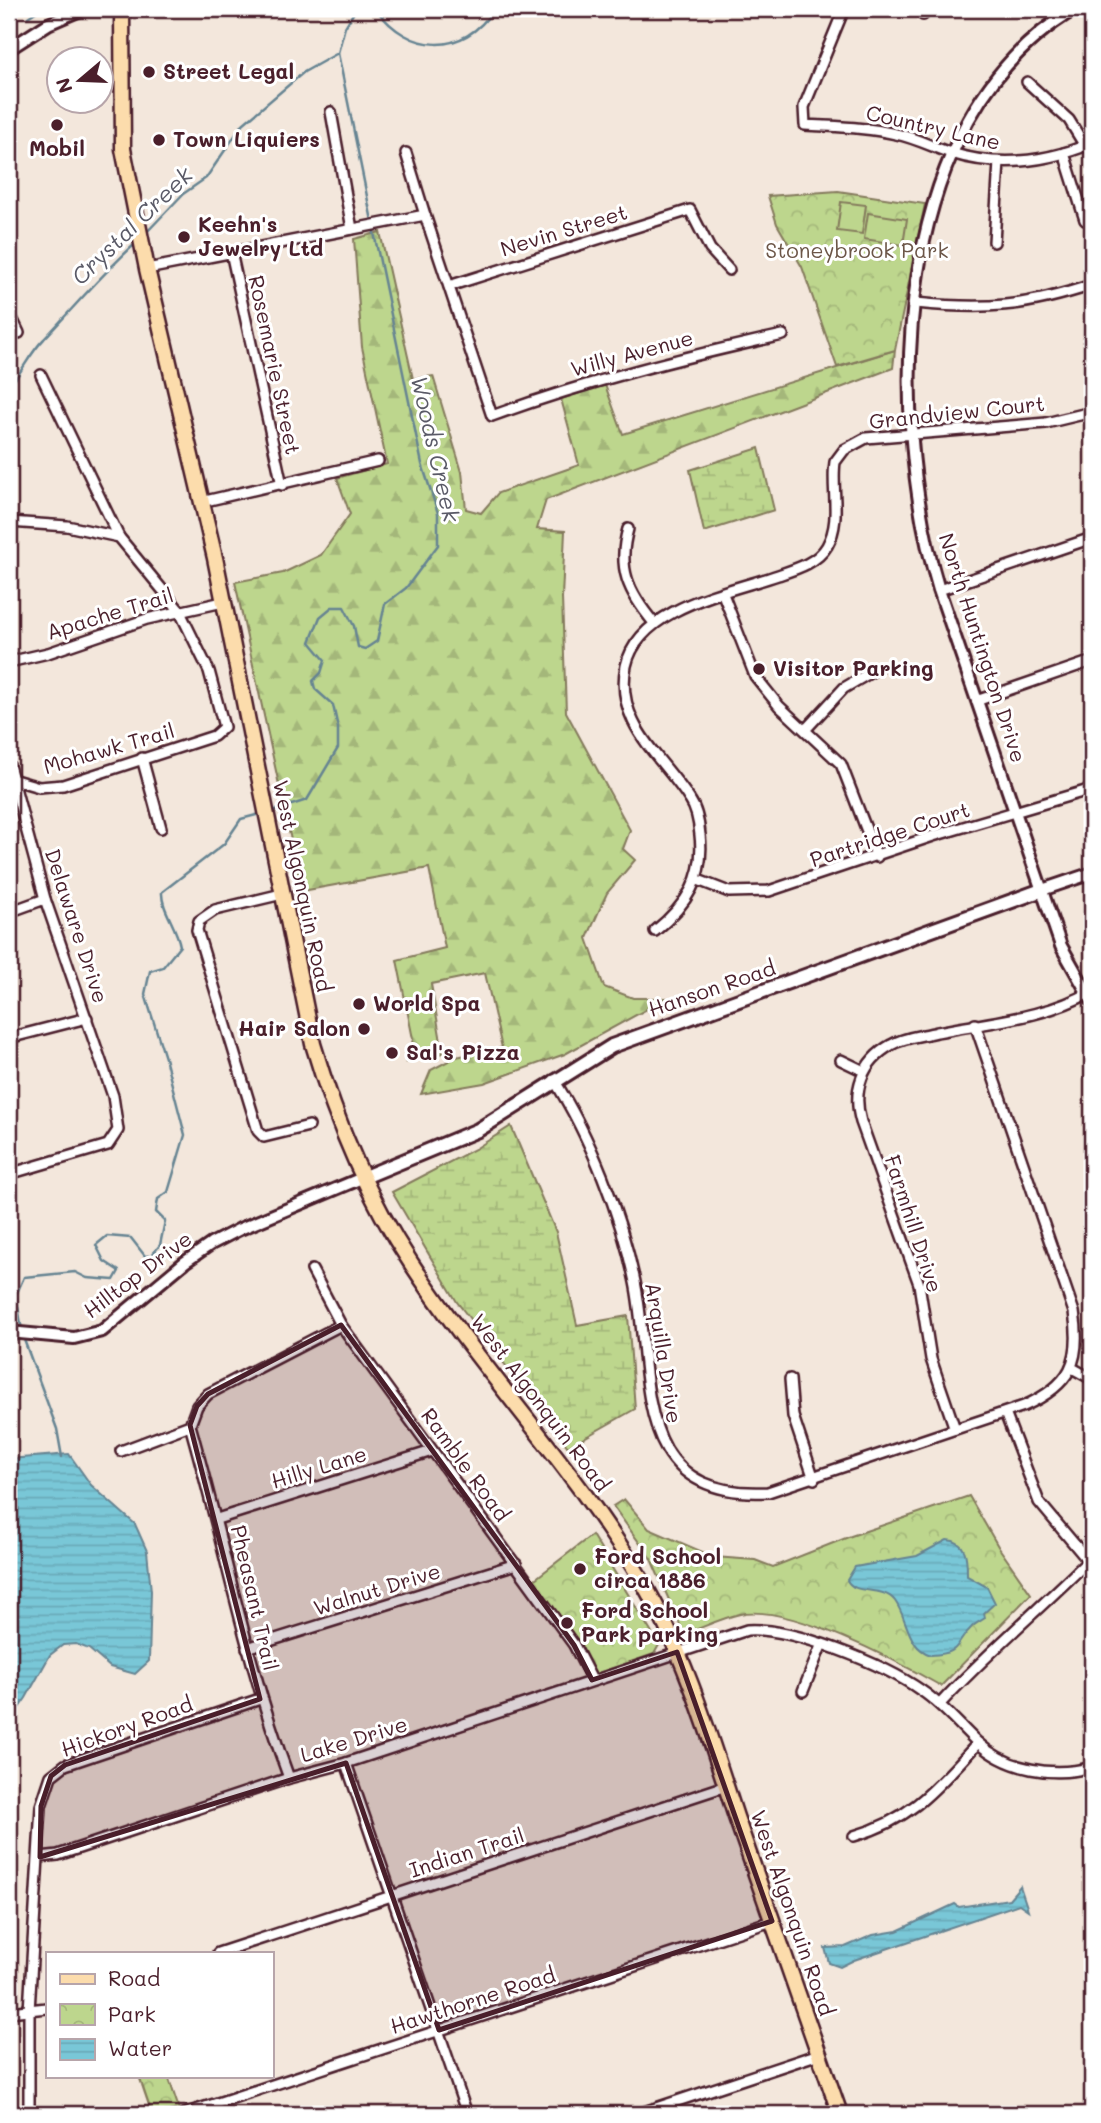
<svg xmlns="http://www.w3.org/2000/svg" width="1101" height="2123" font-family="Mali,sans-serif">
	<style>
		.forest { fill: url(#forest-firs); stroke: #847a5c; stroke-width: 2 }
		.wetland { fill: url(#wetland-marsh); stroke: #847a5c; stroke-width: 2 }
		.park { fill: url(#park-crowns); stroke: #847a5c; stroke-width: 2 }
		.pitch { fill: #bdd68d; stroke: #847a5c; stroke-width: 2 }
		.water { fill: url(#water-rules); stroke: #668492; stroke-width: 2 }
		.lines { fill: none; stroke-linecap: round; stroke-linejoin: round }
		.stream { stroke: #668492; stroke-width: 2.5 }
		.minor-casing { stroke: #4a1f2b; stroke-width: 14 }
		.tertiary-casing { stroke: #4a1f2b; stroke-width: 16 }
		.secondary-casing { stroke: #4a1f2b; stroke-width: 18 }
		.primary-casing { stroke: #4a1f2b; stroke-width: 19 }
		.minor { stroke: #fff; stroke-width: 9 }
		.tertiary { stroke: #fff; stroke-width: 10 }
		.secondary { stroke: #fff; stroke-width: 12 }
		.primary { stroke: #fcdcac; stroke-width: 14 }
		.marked { fill: #4a1f2b; fill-opacity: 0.2; stroke: #4a1f2b; stroke-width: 5; stroke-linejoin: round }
		.poi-dot { fill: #4a1f2b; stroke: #fff; stroke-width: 2.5 }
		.labels { text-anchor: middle; stroke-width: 6; stroke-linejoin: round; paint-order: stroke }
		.poi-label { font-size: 21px; font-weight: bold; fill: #4a1f2b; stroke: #fff; text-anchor: start }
		.street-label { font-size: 21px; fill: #4a1f2b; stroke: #fff }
		.park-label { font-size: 21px; fill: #6c5648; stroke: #fff }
		.water-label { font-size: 23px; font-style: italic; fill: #5a5a67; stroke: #fff }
	</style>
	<defs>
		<pattern id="forest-firs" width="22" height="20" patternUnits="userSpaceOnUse" patternTransform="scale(1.75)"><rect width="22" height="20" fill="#bdd68d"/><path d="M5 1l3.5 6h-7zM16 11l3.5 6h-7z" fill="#a4b77a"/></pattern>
		<pattern id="wetland-marsh" width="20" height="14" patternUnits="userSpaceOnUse" patternTransform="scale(1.75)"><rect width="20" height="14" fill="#bdd68d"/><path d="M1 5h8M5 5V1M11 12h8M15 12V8" fill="none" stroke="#a4b77a"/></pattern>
		<pattern id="park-crowns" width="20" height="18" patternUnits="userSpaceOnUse" patternTransform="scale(1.75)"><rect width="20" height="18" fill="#bdd68d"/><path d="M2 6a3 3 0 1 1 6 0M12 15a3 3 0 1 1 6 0" fill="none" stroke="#a4b77a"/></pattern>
		<pattern id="water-rules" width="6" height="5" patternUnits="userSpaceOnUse" patternTransform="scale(1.75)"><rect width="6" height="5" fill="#79c7d7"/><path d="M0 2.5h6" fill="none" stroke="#6aaab9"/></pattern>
	</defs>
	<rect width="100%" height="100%" fill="#f3e7dc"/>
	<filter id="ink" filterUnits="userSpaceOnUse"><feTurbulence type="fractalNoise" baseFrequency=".0143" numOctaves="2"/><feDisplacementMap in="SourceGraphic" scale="14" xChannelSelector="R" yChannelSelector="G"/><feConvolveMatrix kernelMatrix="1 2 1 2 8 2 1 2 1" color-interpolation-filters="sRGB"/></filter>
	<g filter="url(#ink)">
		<polygon class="forest" points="380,232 413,379 433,376 462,472 466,509 481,513 498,493 579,465 561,399 605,385 623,434 895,350 893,368 546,500 537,529 565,531 562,598 566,712 630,830 623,849 635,860 607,893 587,938 604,987 633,998 667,998 565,1054 484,1083 421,1094 431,1070 456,1057 502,1048 485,973 431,984 443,1053 407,1062 413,1039 397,960 445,948 429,868 302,891 235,582 283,573 321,555 350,514 337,478 387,464 362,347 354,239"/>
		<g class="wetland">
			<polygon points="759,448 774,510 704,532 690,470"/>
			<polygon points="511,1126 556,1232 577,1325 628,1316 635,1409 568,1447 457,1302 392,1192 475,1149"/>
		</g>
		<g class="park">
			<polygon points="838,191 925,204 895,350 837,367 802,267 777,224 768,196"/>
			<path d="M 969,1496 L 999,1548 L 1031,1594 L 941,1686 C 899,1662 788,1603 740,1614 C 721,1618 702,1628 684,1634 L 651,1559 L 613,1506 L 624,1499 L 649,1529 L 714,1557 L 755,1560 L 773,1567 L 851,1536 Z"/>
			<polygon points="592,1535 659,1645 654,1654 595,1674 535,1579"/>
			<polygon points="139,2076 168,2076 179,2109 152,2114"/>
		</g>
		<g class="pitch">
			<polygon points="841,202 866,205 862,234 837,231"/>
			<polygon points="868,213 907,219 903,245 864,239"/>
		</g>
		<g class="water">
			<polygon points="69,1454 91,1485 135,1524 147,1551 151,1591 149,1661 135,1674 110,1667 89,1649 76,1644 63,1645 50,1655 26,1698 9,1722 9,1459"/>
			<path d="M 947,1540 C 968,1541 967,1560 967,1576 L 987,1587 L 995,1603 L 984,1613 L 985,1618 C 981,1621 974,1624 971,1628 C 954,1644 962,1654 931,1655 C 907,1648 908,1619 895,1601 C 883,1585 854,1596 847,1580 L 855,1567 L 917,1556 Z"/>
			<polygon points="1020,1886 1028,1910 1019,1904 854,1960 840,1967 829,1963 825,1948 845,1947 873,1935 897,1931 955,1904 959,1907 1009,1899"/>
		</g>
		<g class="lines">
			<g class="stream">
				<path d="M 376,9 C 409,54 463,57 494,9"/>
				<polyline points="28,17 40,9"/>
				<polyline points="338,53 372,221"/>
				<polyline points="145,234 183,194 206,178 243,124 304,72 338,53 345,27 354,12 367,9"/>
				<path d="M 9,387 C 22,372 30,353 44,339 C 75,306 102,274 135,244"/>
				<polyline points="270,812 307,800 338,748 338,728 333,705 315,689 313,681 321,673 325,660 310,642 320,617 332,607 344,607 354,626 358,647 365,649 377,641 385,604 406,588 438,545 438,513 422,464 373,228"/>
				<path d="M 22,1330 L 16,1295 L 24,1277 L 75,1272 L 87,1278 L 114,1280 L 119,1271 L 104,1261 L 96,1245 L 107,1236 L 131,1238 L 145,1256 L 151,1256 L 160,1245 L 165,1221 L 156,1212 L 158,1199 L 168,1192 L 185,1135 L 165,1058 L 145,994 L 150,971 L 163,967 L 180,946 C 177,927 161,909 162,892 L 224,844 L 241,819 L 260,814"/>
				<polyline points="23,1337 57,1429 62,1457"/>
			</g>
			<g class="minor-casing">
				<g id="minor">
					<path d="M 844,9 L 804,107 L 805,125 C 836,127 866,127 896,134 C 916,138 932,147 951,153 C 999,168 1047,162 1092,143"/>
					<polyline points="917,9 923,15"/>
					<polyline points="1090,9 1092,13"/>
					<polyline points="1027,82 1069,120 1085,146"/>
					<polyline points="331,112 352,229"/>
					<polyline points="406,153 425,215"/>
					<polyline points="1064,153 1085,220"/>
					<polyline points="994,242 999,162"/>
					<polyline points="231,252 282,485"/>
					<path d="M 147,269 L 425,215 L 492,416 C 588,381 684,357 783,335"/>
					<polyline points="449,286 690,210 710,249 729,270"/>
					<path d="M 916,303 C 985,310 1026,307 1092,285"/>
					<polyline points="9,312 19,333"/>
					<polyline points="41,375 119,537"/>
					<polyline points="201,502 378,461"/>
					<polyline points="9,522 67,526 119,537 179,610 209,671 224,727 214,736 63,785 39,787 15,780 9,782"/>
					<path d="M 628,529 C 617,568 628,592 654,623"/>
					<polyline points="939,590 1092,538"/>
					<polyline points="723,594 755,676 779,706 841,764 877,857"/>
					<polyline points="9,662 48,653 147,619 223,602"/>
					<polyline points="979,700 1092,661"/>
					<polyline points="806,729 844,688 878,668"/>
					<polyline points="142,758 161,828"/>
					<polyline points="9,765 45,899 113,1096 118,1130 108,1145 9,1174"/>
					<polyline points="698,880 729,892 769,891 933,836 1092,789"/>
					<polyline points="282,894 215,910 199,921 197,930 258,1131 264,1137 309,1126"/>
					<polyline points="9,912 45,899"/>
					<path d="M 655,931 C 687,905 705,877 700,835 C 699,823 697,810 690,800 C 663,757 614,724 626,666 C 639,607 729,592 778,575 C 796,569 817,563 827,546 C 842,520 831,490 835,462 L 844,450 L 866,438 L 1046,423 L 1092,412"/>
					<polyline points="9,1038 87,1018"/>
					<polyline points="841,1060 864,1071"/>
					<path d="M 554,1080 C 590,1136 621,1215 635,1282 C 654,1373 627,1500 768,1492 L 1024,1406 C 1071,1385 1082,1361 1074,1312 L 975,1024"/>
					<polyline points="312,1270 341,1325 574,1645 592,1680"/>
					<polyline points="1072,1368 1092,1379"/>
					<polyline points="790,1379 793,1416 814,1479"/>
					<polyline points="1005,1413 1039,1502 1091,1564"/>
					<path d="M 190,1425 C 224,1543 246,1663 289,1778"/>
					<path d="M 955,1429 L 931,1359 L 919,1284 L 861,1122 C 852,1091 862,1061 891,1045 C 904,1037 922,1036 937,1032 C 988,1022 1047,1018 1092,991"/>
					<polyline points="121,1451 190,1425 197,1406 208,1394 341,1325"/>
					<polyline points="217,1519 432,1451"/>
					<polyline points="247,1648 516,1564"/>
					<polyline points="803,1691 821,1646"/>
					<path d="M 940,1704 C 988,1652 1042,1607 1092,1557"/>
					<polyline points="346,1763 467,2114"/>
					<path d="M 854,1836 C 913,1819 938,1786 978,1743"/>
					<path d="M 40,1857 L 58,1855 L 289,1778 L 346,1763 L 747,1630 C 792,1627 884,1664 922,1691 C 943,1705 958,1724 977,1742 C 1007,1770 1053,1778 1092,1767"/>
					<polyline points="218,1953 726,1786"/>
					<polyline points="9,2012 47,2008"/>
					<polyline points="29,2114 29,2011 41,1806 51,1776 65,1765 260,1699"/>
					<polyline points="184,2114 772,1921"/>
					<polyline points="638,2114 819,2054"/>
				</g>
			</g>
			<g class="tertiary-casing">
				<g id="tertiary">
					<path d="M 1075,9 C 892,115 885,410 939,590 L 1061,946 L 1092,1001"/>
					<polyline points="9,49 48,24 83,9"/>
					<polyline points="1042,890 1092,873"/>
					<polyline points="9,1332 74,1338 102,1331 185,1262 211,1244 240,1229 362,1178"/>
				</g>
			</g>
			<g class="secondary-casing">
				<polyline id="secondary" points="362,1178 478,1130 612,1046 1042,890"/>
			</g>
			<g class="primary-casing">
				<path id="primary" d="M 122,9 L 123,149 L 147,269 L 215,558 L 313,1044 C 336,1122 366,1195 411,1263 C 483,1373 576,1469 642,1581 C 685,1653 710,1738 736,1817 C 770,1916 805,2015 840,2114"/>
			</g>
			<use href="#minor" class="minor"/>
			<use href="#tertiary" class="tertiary"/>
			<use href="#secondary" class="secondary"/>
			<use href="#primary" class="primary"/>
		</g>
	</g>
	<path class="marked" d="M 341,1325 L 574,1645 L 592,1680 L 677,1652 L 772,1921 L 439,2030 L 346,1763 L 40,1857 L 41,1806 L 51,1776 L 65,1765 L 260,1699 L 190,1425 L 197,1406 L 208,1394 Z"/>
	<g class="poi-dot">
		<circle cx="149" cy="72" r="7"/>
		<circle cx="57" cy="125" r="7"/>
		<circle cx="159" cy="140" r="7"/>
		<circle cx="184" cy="237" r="7"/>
		<circle cx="759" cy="669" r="7"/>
		<circle cx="359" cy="1004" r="7"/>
		<circle cx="364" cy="1029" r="7"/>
		<circle cx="392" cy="1053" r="7"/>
		<circle cx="580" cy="1569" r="7"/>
		<circle cx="567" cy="1623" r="7"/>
	</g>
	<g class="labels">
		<g class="poi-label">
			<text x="163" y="79">Street Legal</text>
			<text x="173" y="147">Town Liquiers</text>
			<text x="57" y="156" text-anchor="middle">Mobil</text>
			<text x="198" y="232">Keehn's<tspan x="198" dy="24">Jewelry Ltd</tspan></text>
			<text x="773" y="676">Visitor Parking</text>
			<text x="373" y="1011">World Spa</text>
			<text x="350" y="1036" text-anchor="end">Hair Salon</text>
			<text x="406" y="1060">Sal's Pizza</text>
			<text x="594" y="1564">Ford School<tspan x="594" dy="24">circa 1886</tspan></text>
			<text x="581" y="1618">Ford School<tspan x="581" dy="24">Park parking</tspan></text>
		</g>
		<g class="street-label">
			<text transform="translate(933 128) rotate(13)" y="7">Country Lane</text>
			<text transform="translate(564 231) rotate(-17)" y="7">Nevin Street</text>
			<text transform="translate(632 354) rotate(-15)" y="7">Willy Avenue</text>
			<text transform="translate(274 365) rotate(78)" y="7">Rosemarie Street</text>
			<text transform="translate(957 413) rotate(-6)" y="7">Grandview Court</text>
			<text transform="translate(110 614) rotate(-17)" y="7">Apache Trail</text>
			<text transform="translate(982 648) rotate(72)" y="7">North Huntington Drive</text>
			<text transform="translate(109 749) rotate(-16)" y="7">Mohawk Trail</text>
			<text transform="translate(890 835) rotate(-18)" y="7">Partridge Court</text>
			<text transform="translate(302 886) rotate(78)" y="7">West Algonquin Road</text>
			<text transform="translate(76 926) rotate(72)" y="7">Delaware Drive</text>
			<text transform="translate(712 989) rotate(-19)" y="7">Hanson Road</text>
			<text transform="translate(913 1224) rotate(72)" y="7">Farmhill Drive</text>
			<text transform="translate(138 1275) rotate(-37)" y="7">Hilltop Drive</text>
			<text transform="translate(663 1353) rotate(81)" y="7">Arquilla Drive</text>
			<text transform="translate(540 1403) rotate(53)" y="7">West Algonquin Road</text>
			<text transform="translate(465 1465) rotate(54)" y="7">Ramble Road</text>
			<text transform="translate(319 1468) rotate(-17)" y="7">Hilly Lane</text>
			<text transform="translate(377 1590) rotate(-17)" y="7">Walnut Drive</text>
			<text transform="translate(254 1598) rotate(77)" y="7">Pheasant Trail</text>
			<text transform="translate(127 1727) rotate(-20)" y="7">Hickory Road</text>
			<text transform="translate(354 1740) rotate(-17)" y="7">Lake Drive</text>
			<text transform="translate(467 1853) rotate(-18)" y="7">Indian Trail</text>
			<text transform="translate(792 1913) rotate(71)" y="7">West Algonquin Road</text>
			<text transform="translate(473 2001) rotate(-18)" y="7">Hawthorne Road</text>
		</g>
		<g class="park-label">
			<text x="857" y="258">Stoneybrook Park</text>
		</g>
		<g class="water-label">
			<text transform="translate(132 226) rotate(-44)" y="8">Crystal Creek</text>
			<text transform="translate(435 449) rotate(77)" y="8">Woods Creek</text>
		</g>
	</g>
	<rect width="1101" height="2123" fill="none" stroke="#fff" stroke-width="35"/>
	<rect x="18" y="18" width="1066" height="2088" fill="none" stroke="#4a1f2b" stroke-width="2.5" filter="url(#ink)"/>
	<rect x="46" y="1952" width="228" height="126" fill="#ffffff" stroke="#b7a5aa" stroke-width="2"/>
	<rect x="60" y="1974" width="35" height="10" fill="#fcdcac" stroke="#b7a5aa" stroke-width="2"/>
	<text x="108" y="1986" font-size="21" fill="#4a1f2b">Road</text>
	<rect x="60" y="2004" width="35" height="21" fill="url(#park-crowns)" stroke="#b7a5aa" stroke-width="2"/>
	<text x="108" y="2022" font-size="21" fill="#4a1f2b">Park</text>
	<rect x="60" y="2039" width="35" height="21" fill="url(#water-rules)" stroke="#b7a5aa" stroke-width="2"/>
	<text x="108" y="2056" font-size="21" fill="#4a1f2b">Water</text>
	<g transform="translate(80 80) rotate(251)"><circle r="33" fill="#ffffff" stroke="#b7a5aa" stroke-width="2"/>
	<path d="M0-5L12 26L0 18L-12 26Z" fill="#4a1f2b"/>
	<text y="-10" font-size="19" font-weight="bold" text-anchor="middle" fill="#4a1f2b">N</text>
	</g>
</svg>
